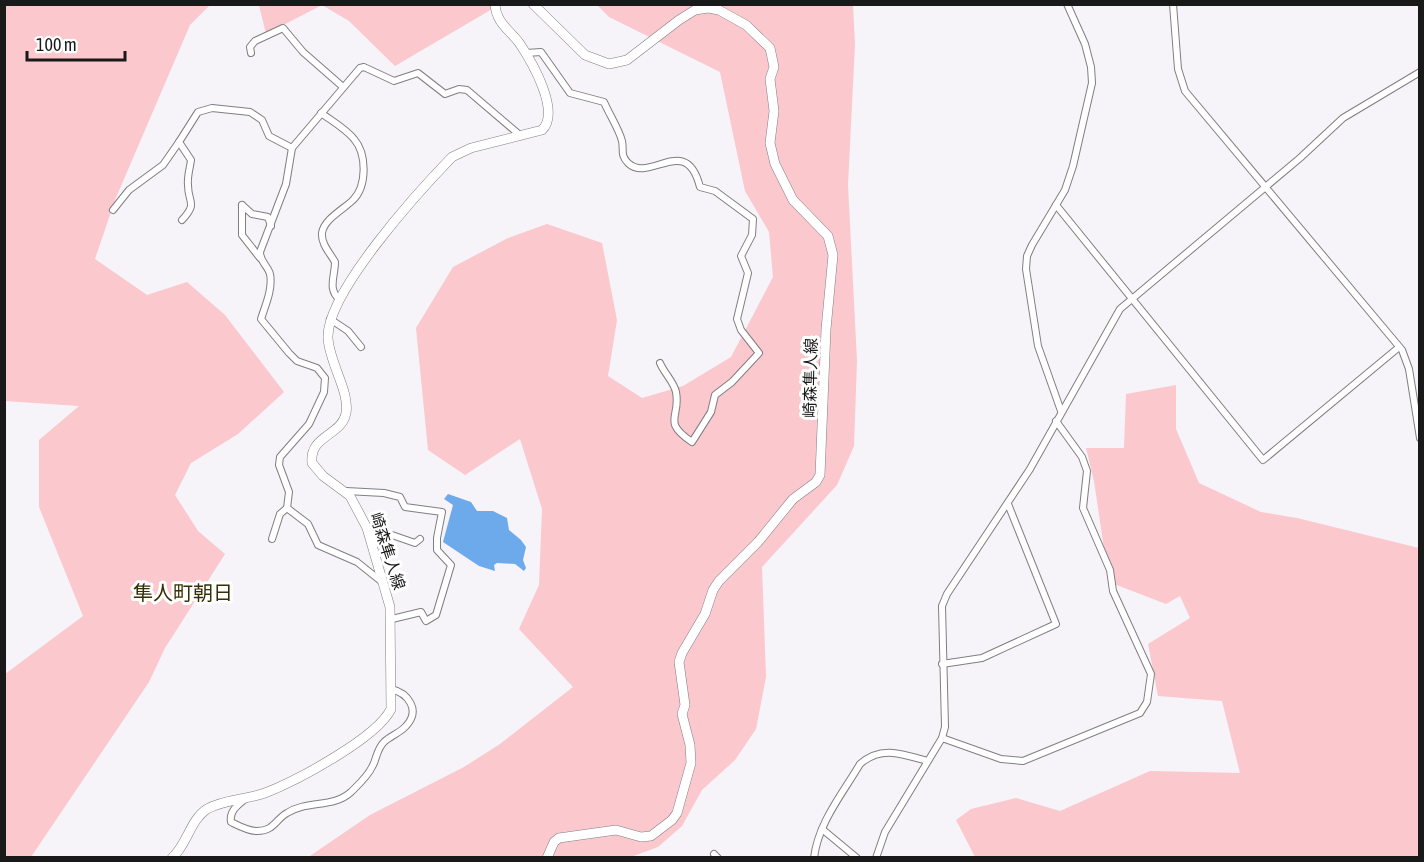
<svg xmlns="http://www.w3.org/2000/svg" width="1424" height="862" font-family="'Asap Condensed','Noto Sans JP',sans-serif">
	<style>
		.green { fill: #fac8cd }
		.water { fill: #6daaeb }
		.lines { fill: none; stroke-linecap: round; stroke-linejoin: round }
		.minor-casing { stroke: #817e83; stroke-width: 8 }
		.secondary-casing { stroke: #817e83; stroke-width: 10 }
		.minor { stroke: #fff; stroke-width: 6 }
		.secondary { stroke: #fff; stroke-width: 9 }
		.labels { text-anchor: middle; stroke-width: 6; stroke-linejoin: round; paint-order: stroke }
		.street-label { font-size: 16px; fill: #1a191a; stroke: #fff }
		.quarter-label { font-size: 20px; fill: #353004; stroke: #fff }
	</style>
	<rect width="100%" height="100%" fill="#f6f3f9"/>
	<g class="green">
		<polygon points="5,5 210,5 190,25 115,200 95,259 147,295 187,282 225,315 284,392 238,434 191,463 175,495 198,531 225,554 165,648 149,682 31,857 5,858 5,674 83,616 39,507 39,440 79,406 5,401"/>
		<polygon points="259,5 499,5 395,66 349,21 322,5 266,34"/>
		<polygon points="597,5 853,5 855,44 848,185 857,361 854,446 837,485 762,567 766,677 756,729 735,760 702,790 682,826 658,847 628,858 307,858 370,815 464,767 500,744 573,687 519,629 539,585 542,509 520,439 465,475 428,450 416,328 453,267 508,238 547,224 602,243 617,320 608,376 642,398 683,386 731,357 773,277 769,232 745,191 720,72 609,17"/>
		<polygon points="1176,385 1176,429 1199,483 1261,512 1297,518 1419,548 1419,857 975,857 956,820 971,809 1016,798 1060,811 1150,771 1240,773 1222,701 1158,696 1148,644 1190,618 1180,596 1166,604 1109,582 1094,481 1086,448 1124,448 1126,394"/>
	</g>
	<polygon class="water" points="448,494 471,502 477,511 493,511 507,518 509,530 521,540 526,547 523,560 526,568 524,571 515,564 497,563 494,565 495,571 479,566 443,542 453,505 444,499"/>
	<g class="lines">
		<g class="minor-casing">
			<g id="minor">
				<polyline points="1173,4 1178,69 1185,91 1402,350 1409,369 1420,438"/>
				<polyline points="251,53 250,47 255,41 283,28 303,52 343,87"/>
				<path d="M 526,53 L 541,52 L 570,93 L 604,102 C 609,114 619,129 622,141 C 624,150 620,155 628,163 C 650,184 686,132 700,187 L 715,191 L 753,219 L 752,235 L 741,256 L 748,273 L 737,319 L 741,330 L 759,353 L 732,382 L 715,395 L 711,412 L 692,442 C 661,421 681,418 676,392 C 674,382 664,373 660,363"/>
				<path d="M 321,113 C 332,121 346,129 354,139 C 367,154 367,186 353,200 C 344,209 324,219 322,233 C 321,244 330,253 335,262 C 335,277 327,289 340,300"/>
				<polyline points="242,205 242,235 260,258"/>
				<polyline points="242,205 252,214 268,217 271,226"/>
				<polyline points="1056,205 1263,460 1398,348"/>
				<polyline points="113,210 129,190 163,165 179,142"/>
				<path d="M 182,220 C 198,203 188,203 188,185 C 187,177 190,168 191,160 L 179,142 L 198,112 L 212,108 L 250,112 L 262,120 L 269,136 L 292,148"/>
				<polyline points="330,319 348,331 361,347"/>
				<polyline points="1061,411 1038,346 1026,269 1027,256 1032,245 1065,190 1073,166 1092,83 1091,67 1085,44 1067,4"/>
				<polyline points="346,491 384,493 400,497 405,507 442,512 437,538 437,550 451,565 436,615 426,621 421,612 392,619"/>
				<polyline points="272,539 280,514 287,508"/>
				<polyline points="370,539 392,535 415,543 420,539"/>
				<path d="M 382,582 L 357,562 L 318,545 L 308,524 L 287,508 L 289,492 L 279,465 L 280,457 L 309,424 L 324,392 L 325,378 L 317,368 L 297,361 L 289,353 L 261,319 C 265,306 273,289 270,274 C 268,266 260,262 260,252 L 286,184 L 292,148 L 360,68 L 364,67 L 394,81 L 418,73 L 445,94 L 459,89 L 467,90 L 521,136"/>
				<polyline points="942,664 982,658 1056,624 1008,504"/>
				<polyline points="942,738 1001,759 1023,761 1140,713 1147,702 1151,674 1113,591 1110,570 1083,508 1087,471 1082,457 1056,421"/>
				<path d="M 245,799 C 238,805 229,811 231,822 C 239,826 248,831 257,831 C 274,831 275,820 287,813 C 307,800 334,808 351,792 C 358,785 368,776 372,767 C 377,759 376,750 384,742 C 390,736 400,733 406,726 C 421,710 408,693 391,689"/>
				<polyline points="822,829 857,858"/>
				<polyline points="714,854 718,858"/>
				<path d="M 814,858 C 818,823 843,793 860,764 C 881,745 903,754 927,761"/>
				<polyline points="876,858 885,832 942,738 945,727 942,606 947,594 1030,469 1120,309 1300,158 1343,118 1420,72"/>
			</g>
		</g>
		<g class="secondary-casing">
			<g id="secondary">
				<polyline points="533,4 585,55 609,64 627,60 679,20 695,10 708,8 719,10 746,25 770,48 774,67 770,79 774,111 770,143 775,164 793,200 828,236 833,255 826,329 820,475 816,482 793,499 758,542 719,581 713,590 705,614 682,653 679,662 685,705 682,714 690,745 691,763 677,813 672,820 651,836 641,837 616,830 559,838 554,842 547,858"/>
				<path d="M 172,858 C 187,845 190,820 207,809 C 225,799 246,800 265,793 C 296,781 377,738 391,709 L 390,607 L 367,528 L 350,496 L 323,476 L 312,463 C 309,435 342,436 346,413 C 350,392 329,362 328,338 C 326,293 419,191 452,157 L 471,148 L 542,130 C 561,112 532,62 520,44 C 510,30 496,23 495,4"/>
			</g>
		</g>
		<use href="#minor" class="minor"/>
		<use href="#secondary" class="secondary"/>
	</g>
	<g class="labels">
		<g class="street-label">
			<text transform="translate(810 378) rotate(-89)" y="6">崎森隼人線</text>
			<text transform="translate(388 551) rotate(72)" y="6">崎森隼人線</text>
		</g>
		<g class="quarter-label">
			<text x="183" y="600">隼人町朝日</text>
		</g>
	</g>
	<rect width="1424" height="862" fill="none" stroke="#1a191a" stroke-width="12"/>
	<path d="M27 51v9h98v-9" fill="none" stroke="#1a191a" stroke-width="3"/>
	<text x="36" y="51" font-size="18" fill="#1a191a" stroke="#ffffff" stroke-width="4.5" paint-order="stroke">100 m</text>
</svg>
